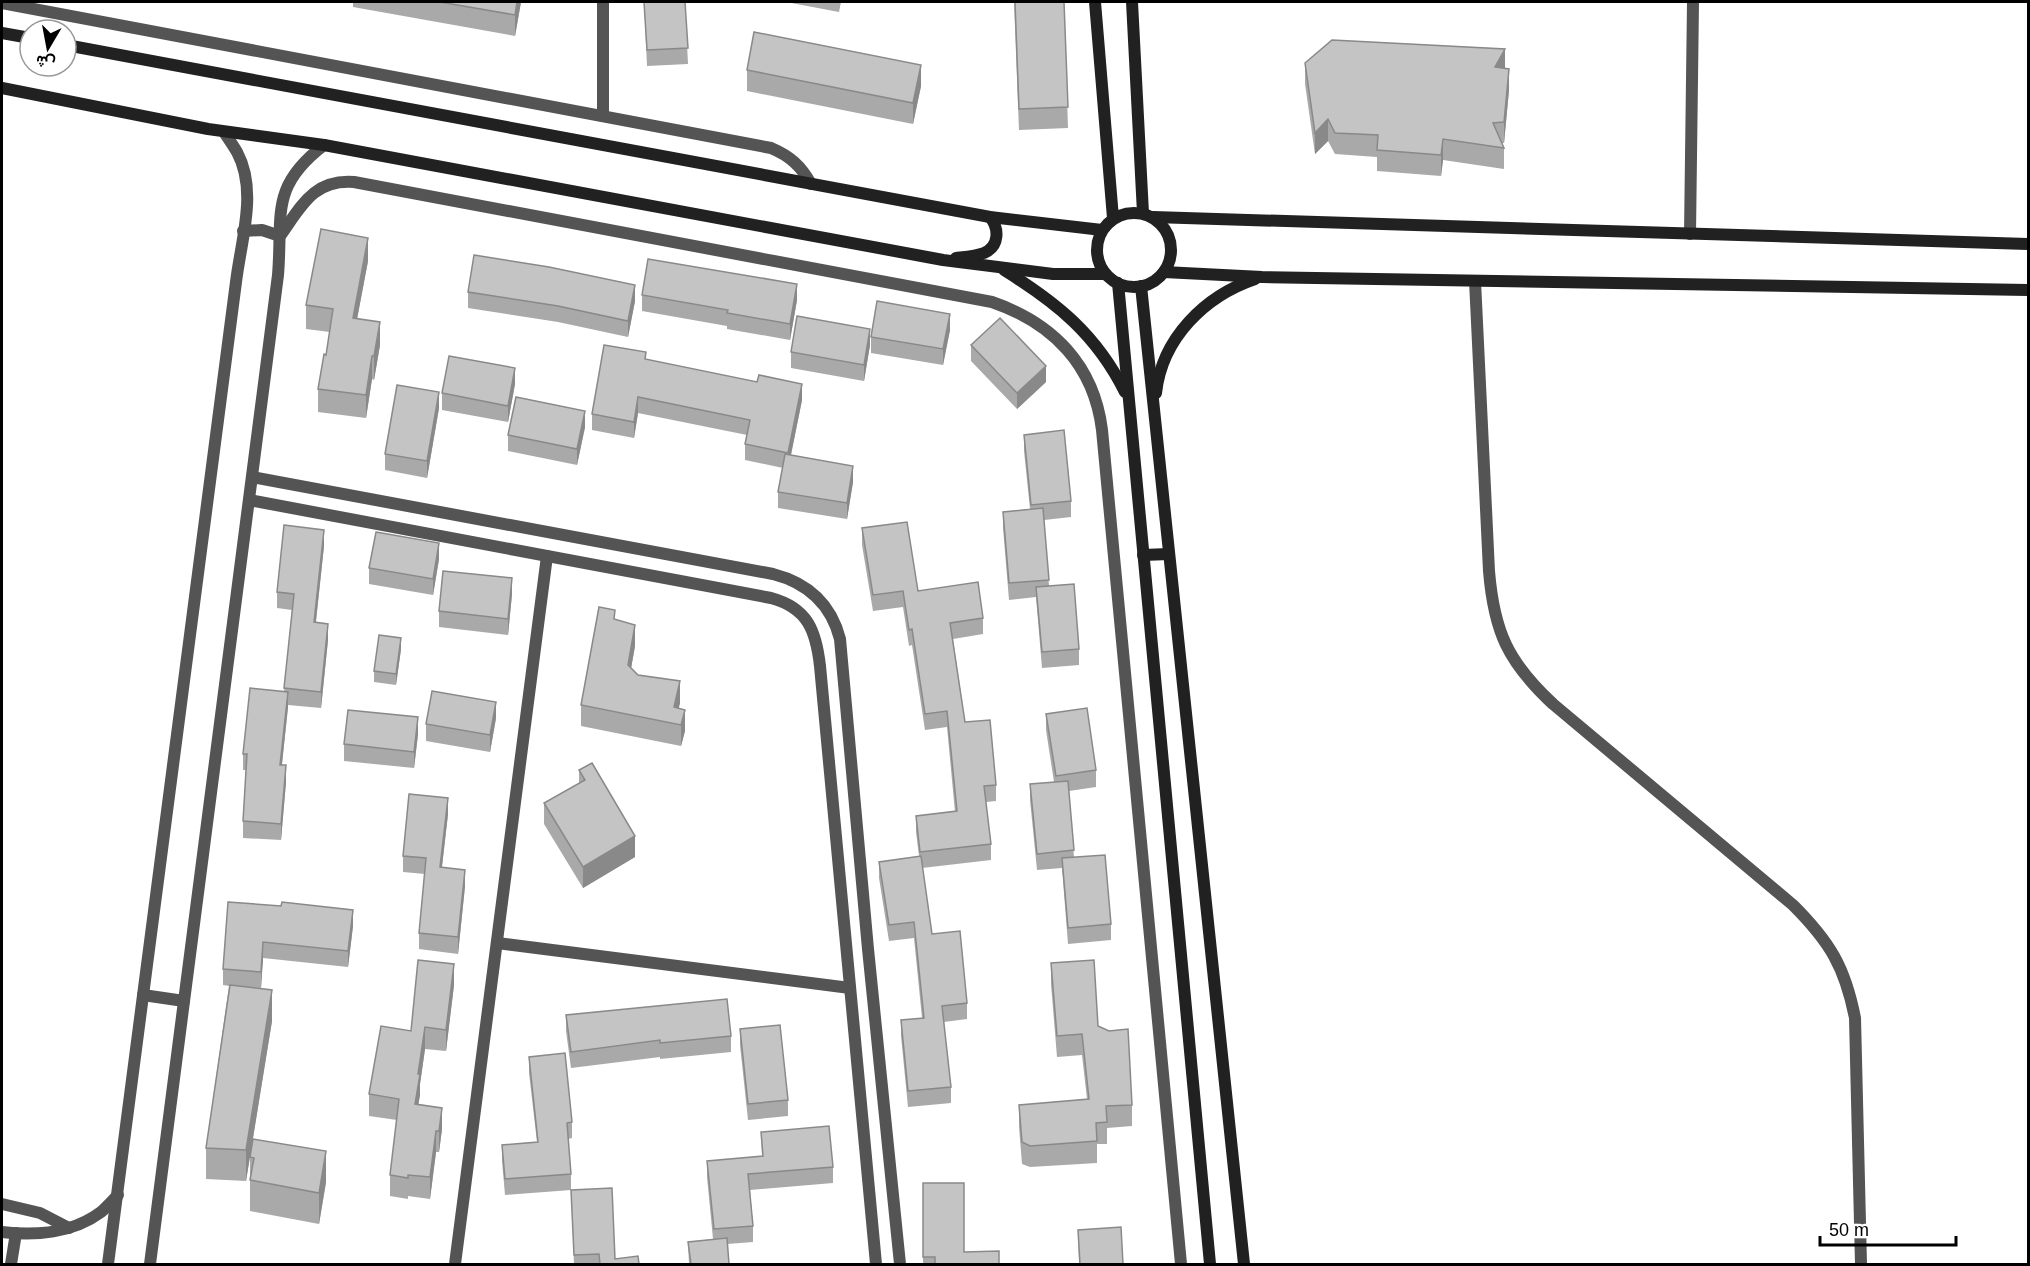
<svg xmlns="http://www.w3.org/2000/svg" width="2030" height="1266" font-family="Arial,Vazirmatn,sans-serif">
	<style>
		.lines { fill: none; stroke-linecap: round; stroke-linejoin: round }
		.street { stroke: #545454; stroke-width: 12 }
		.secondary { stroke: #212121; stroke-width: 12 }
		.wall { fill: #a9a9a9 }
		.shaded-wall { fill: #898989 }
		.building { fill: #c4c4c4; stroke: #898989; stroke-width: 1.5 }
	</style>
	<rect width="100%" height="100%" fill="#fff"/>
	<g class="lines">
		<g class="street">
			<path d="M 2,3 L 771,148 C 790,156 801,166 811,184"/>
			<polyline points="603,116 603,2"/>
			<path d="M 243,231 L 262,230 L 280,236 C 301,207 313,179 354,182 L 992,302 C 1053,323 1094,365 1102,430 L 1181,1264"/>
			<polyline points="1690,234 1693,2"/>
			<path d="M 1475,281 L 1489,571 C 1494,632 1508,662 1553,704 L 1793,905 C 1830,942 1845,967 1855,1018 L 1861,1264"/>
			<path d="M 252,477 L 773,574 C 808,583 831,604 840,639 L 868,949 L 900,1264"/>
			<path d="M 249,500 L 771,598 C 808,608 816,631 820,666 L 876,1264"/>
			<polyline points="497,943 850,988"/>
			<polyline points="143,995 184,1001"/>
			<polyline points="2,1204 40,1213 69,1228"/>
			<path d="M 2,1232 C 35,1236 73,1233 101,1212 C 107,1207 112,1201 118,1195"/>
			<polyline points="11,1264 16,1233"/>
			<path d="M 108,1264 L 236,282 C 241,240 258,191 237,152 C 233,145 228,138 224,132"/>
			<path d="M 150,1264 L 278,275 C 283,215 269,187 324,145"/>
			<polyline points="455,1264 547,556"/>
		</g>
		<g class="secondary">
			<polyline points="1095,2 1113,218"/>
			<polyline points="1132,2 1143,213"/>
			<polyline points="2,33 30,38"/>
			<polyline points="66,45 990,217 1102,230"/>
			<polyline points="2,88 208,129 324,145 943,260 1053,274 1105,274"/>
			<circle cx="1134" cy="250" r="37"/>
			<polyline points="1153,217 2028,244"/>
			<path d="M 956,258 C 964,257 976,256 984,253 C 1000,246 999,228 990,217"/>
			<path d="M 1004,270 C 1057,303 1096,334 1125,392"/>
			<polyline points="1164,272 1262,277 2028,290"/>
			<polyline points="1118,283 1210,1264"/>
			<polyline points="1141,286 1244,1264"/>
			<path d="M 1156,393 C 1162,338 1205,296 1255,279"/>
			<polyline points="1143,555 1169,554"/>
		</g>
	</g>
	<g class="wall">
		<polygon points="353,2 521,2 515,36 353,7"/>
		<polygon points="644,2 685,2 688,64 647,66"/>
		<polygon points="786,2 841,2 839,12"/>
		<polygon points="1014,2 1064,2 1068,128 1019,130"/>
		<polygon points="1305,63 1505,68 1509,90 1504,143 1502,143 1504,148 1504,169 1443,160 1441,176 1377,171 1377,157 1335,154 1328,141 1315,154 1305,84"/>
		<polygon points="747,70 921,86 913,124 747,91"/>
		<polygon points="368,261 357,318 380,345 374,380 372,379 366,418 318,412 318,389 326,355 330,332 306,329 306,305"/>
		<polygon points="468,292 635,301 628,337 558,322 468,308"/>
		<polygon points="642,295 797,300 790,340 727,329 727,326 642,311"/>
		<polygon points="950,330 943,365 871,353 871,337"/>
		<polygon points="870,345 864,381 791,368 791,352"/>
		<polygon points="971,345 1046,382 1017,409 971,361"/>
		<polygon points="646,359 802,400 791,455 853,482 847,519 778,508 778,492 783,468 745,460 745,444 747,435 638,413 634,438 592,430 592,414"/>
		<polygon points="515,384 508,422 442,410 442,393"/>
		<polygon points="439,408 427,478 385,470 385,454"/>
		<polygon points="585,427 577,465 508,451 508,435"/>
		<polygon points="1024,435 1071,501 1071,517 1044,520 1049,586 1079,649 1079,665 1042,668 1036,597 1009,600 1003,528 1003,512 1030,509 1024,451"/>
		<polygon points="862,528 918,591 983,618 983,634 953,639 965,722 996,785 996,801 986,802 991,844 991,860 922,868 932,934 967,1003 967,1019 944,1022 951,1087 951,1103 908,1107 901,1036 901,1020 922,1018 914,938 889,941 879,878 879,862 919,856 916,832 916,816 955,812 947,727 925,730 912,645 909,646 903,607 873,611 862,545"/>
		<polygon points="324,546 316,622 328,640 321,708 288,705 282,765 286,782 281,840 243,838 243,821 246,770 243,770 243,754 284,692 292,610 277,608 277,592"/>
		<polygon points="439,559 433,595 369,584 369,568"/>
		<polygon points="512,594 508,635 439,627 439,611"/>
		<polygon points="615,619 635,646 631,668 638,675 680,703 678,708 685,731 681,746 581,726 581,705"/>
		<polygon points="401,649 396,685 374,682 374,671"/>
		<polygon points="1046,714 1096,770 1096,787 1069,791 1074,857 1111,924 1111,940 1068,944 1062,868 1037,870 1030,800 1030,784 1054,782 1046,730"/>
		<polygon points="496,718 490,752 426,741 426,724"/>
		<polygon points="418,734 414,768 344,761 344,744"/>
		<polygon points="579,770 635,857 583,888 544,824 544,803 579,783"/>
		<polygon points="448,814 442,867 465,886 458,954 419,949 419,933 425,874 403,872 403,856"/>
		<polygon points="281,906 353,926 348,967 263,958 261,988 245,987 272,1021 246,1181 206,1179 206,1148 229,986 223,985 223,969"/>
		<polygon points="1051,963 1098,1026 1132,1105 1132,1126 1107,1128 1107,1144 1097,1144 1097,1163 1030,1167 1022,1164 1019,1127 1019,1105 1087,1099 1082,1055 1057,1057 1051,984"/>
		<polygon points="454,985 446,1051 425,1049 420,1084 420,1095 418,1105 442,1129 439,1152 436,1152 430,1199 408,1196 408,1199 390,1196 390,1175 397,1120 369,1116 369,1094 411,1031"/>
		<polygon points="566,1015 731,1036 731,1052 660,1059 660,1057 571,1068 566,1031"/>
		<polygon points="740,1029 788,1100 788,1116 748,1120 740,1045"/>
		<polygon points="529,1057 572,1122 572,1138 568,1139 571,1174 571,1190 505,1195 502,1161 502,1145 537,1142 529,1073"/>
		<polygon points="761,1132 833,1167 833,1183 750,1190 753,1226 753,1242 727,1244 729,1264 689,1264 688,1242 713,1239 707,1177 707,1161 762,1156"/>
		<polygon points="253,1139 326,1182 319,1224 250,1211 250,1157"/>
		<polygon points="923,1183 964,1252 999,1264 923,1264"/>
		<polygon points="571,1190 615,1259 639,1264 574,1264"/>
		<polygon points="1078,1230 1123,1264 1079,1264"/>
	</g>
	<g class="shaded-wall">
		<polygon points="517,2 521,2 515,36 515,15"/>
		<polygon points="1505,49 1505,70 1495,67"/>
		<polygon points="921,65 921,86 913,124 913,103"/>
		<polygon points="1509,69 1509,90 1504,143 1504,122"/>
		<polygon points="1328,119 1328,141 1315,154 1315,133"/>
		<polygon points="1443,139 1443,160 1441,176 1441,155"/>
		<polygon points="368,238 368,261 353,341 353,318"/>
		<polygon points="797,284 797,300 790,340 790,324"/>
		<polygon points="635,285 635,301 628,337 628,321"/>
		<polygon points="950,314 950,330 943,365 943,349"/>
		<polygon points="380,322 380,345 374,380 374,356"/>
		<polygon points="870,329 870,345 864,381 864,365"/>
		<polygon points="372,356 372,379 366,418 366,395"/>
		<polygon points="1046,366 1046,382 1017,409 1017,393"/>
		<polygon points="515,368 515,384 508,422 508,406"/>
		<polygon points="802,384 802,400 788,469 788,453"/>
		<polygon points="439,392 439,408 427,478 427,461"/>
		<polygon points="638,397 638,413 634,438 634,422"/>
		<polygon points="585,411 585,427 577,465 577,449"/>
		<polygon points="853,466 853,482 847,519 847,503"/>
		<polygon points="324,530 324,546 314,638 314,622"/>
		<polygon points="439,543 439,559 433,595 433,579"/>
		<polygon points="512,578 512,594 508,635 508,619"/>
		<polygon points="328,624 328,640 321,708 321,692"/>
		<polygon points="635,625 635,646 628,686 628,665"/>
		<polygon points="401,638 401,649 396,685 396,674"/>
		<polygon points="680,681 680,703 675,724 674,707"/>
		<polygon points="288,692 288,708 280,781 280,765"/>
		<polygon points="496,702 496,718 490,752 490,735"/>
		<polygon points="685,710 685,731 681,746 681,725"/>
		<polygon points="418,717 418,734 414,768 414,752"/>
		<polygon points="286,765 286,782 281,840 281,824"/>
		<polygon points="448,798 448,814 440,883 440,867"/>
		<polygon points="635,836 635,857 583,888 583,867"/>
		<polygon points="465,870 465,886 458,954 458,937"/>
		<polygon points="353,910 353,926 348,967 348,951"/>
		<polygon points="263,942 263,958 261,988 261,972"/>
		<polygon points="454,964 454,985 446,1051 446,1030"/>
		<polygon points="272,990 272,1021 246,1181 246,1150"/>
		<polygon points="425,1027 425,1049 420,1084 420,1095 415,1125 415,1104 418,1074"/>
		<polygon points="442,1108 442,1129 439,1152 439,1131"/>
		<polygon points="436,1131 436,1152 430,1199 430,1177"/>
		<polygon points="326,1151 326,1182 319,1224 319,1193"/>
	</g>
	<g class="building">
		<polygon points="440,2 517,2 515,15"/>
		<polygon points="644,2 685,2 688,48 647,50"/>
		<polygon points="1015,2 1064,2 1068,107 1019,109"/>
		<polygon points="754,32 921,65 913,103 747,70"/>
		<polygon points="1332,40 1505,49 1495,67 1509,69 1504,122 1493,123 1504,148 1443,139 1441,155 1377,150 1378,135 1335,133 1328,119 1315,133 1305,63"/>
		<polygon points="321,229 368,238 353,318 380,322 374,356 372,356 366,395 318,389 324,354 326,355 333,309 306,305"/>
		<polygon points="474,255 549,267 635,285 628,321 558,306 468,292"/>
		<polygon points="648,259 797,284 790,324 727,313 728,310 642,295"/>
		<polygon points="877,301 950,314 943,349 871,337"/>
		<polygon points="797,316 870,329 864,365 791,352"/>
		<polygon points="1000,318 1046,366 1017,393 971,345"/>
		<polygon points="604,345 646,352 645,359 757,382 759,375 802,384 788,453 745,444 750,420 638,397 634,422 592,414"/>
		<polygon points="449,356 515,368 508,406 442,393"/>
		<polygon points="397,385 439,392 427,461 385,454"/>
		<polygon points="516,397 585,411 577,449 508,435"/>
		<polygon points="1064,430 1071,501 1031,505 1024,435"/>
		<polygon points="785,454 853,466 847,503 778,492"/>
		<polygon points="1043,508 1049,580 1009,583 1003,512"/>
		<polygon points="907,522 918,591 978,582 983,618 950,623 965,722 990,720 996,785 984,786 991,844 920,852 916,816 957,811 947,711 925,714 912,629 909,630 903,591 873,595 862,528"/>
		<polygon points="284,525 324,530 314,622 328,624 321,692 284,688 294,594 277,592"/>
		<polygon points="376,532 439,543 433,579 369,568"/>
		<polygon points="443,571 512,578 508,619 439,611"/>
		<polygon points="1074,584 1079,649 1042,652 1036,587"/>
		<polygon points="599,607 615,610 614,619 635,625 628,665 638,675 680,681 674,707 685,710 681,725 581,705"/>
		<polygon points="379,635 401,638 396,674 374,671"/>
		<polygon points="250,688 288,692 280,765 286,765 281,824 243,821 247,754 243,754"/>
		<polygon points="432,691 496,702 490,735 426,724"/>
		<polygon points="1087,708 1096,770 1056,776 1046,714"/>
		<polygon points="348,710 418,717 414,752 344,744"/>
		<polygon points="592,763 635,836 583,867 544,803 585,780 579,770"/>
		<polygon points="1068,781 1074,850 1037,854 1030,784"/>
		<polygon points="409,794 448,798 440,867 465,870 458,937 419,933 426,858 403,856"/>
		<polygon points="1105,855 1111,924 1068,928 1062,858"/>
		<polygon points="921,856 932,934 960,931 967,1003 942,1006 951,1087 908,1091 901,1020 924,1018 914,922 889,925 879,862"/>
		<polygon points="228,902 281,906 282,902 353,910 348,951 263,942 261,972 223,969"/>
		<polygon points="418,960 454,964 446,1030 425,1027 418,1074 420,1074 415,1104 442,1108 439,1131 436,1131 430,1177 408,1175 408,1178 390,1175 399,1099 369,1094 381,1026 411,1031"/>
		<polygon points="1094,960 1098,1026 1109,1031 1128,1029 1132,1105 1106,1106 1107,1122 1096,1123 1097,1141 1030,1146 1022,1142 1019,1105 1089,1099 1082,1034 1057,1036 1051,963"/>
		<polygon points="230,985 272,990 246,1150 206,1148"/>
		<polygon points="727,999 731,1036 660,1043 660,1040 571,1052 566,1015"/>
		<polygon points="780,1025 788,1100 748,1104 740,1029"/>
		<polygon points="565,1053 572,1122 567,1123 571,1174 505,1179 502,1145 538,1142 529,1057"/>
		<polygon points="829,1126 833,1167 748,1174 753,1226 714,1229 707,1161 763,1156 761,1132"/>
		<polygon points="253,1139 326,1151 319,1193 250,1180 254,1158 250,1157"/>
		<polygon points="923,1183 964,1183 964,1252 999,1251 999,1264 935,1264 935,1257 923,1257"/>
		<polygon points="612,1188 615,1259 638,1256 639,1264 600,1264 599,1254 574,1255 571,1190"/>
		<polygon points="1121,1227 1123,1264 1080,1264 1078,1230"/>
		<polygon points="727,1238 729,1264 691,1264 688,1242"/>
	</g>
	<rect width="2030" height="1266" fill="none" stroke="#000000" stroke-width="6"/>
	<g transform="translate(48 48) rotate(190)"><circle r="28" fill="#ffffff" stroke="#999999" stroke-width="1.5"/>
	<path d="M0-4.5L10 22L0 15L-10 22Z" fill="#000000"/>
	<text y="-9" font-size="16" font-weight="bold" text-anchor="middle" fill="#000000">ش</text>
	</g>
	<path d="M1820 1236v9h136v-9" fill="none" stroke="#000000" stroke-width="3"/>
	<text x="1829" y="1236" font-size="18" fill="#000000" stroke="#ffffff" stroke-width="4.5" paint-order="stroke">50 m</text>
</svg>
